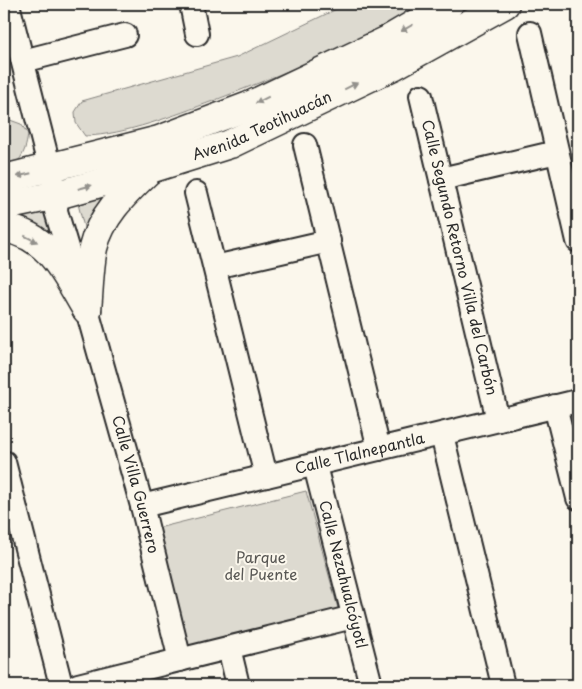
<svg xmlns="http://www.w3.org/2000/svg" width="582" height="689" font-family="'Playpen Sans',sans-serif">
	<style>
		.green { fill: #dddad0; stroke: #84827e }
		.lines { fill: none; stroke-linecap: round; stroke-linejoin: round }
		.minor-casing { stroke: #2b2b2b; stroke-width: 26 }
		.major-casing { stroke: #2b2b2b; stroke-width: 31 }
		.minor { stroke: #fbf7ec; stroke-width: 22 }
		.major { stroke: #fbf7ec; stroke-width: 28 }
		.oneway { fill: #93918c }
		.labels { text-anchor: middle; stroke-width: 4; stroke-linejoin: round; paint-order: stroke }
		.street-label { font-size: 15px; fill: #2b2b2b; stroke: #fbf7ec }
		.park-label { font-size: 15px; fill: #585754; stroke: #fbf7ec }
	</style>
	<rect width="100%" height="100%" fill="#fbf7ec"/>
	<filter id="ink" filterUnits="userSpaceOnUse"><feTurbulence type="fractalNoise" baseFrequency=".02" numOctaves="2"/><feDisplacementMap in="SourceGraphic" scale="10" xChannelSelector="R" yChannelSelector="G"/><feConvolveMatrix kernelMatrix="1 2 1 2 8 2 1 2 1" color-interpolation-filters="sRGB"/></filter>
	<g filter="url(#ink)">
		<g class="green">
			<path d="M 347,4 L 423,4 C 357,44 285,73 213,101 C 175,115 125,135 85,136 L 76,123 L 75,112 L 82,101 L 237,57 Z"/>
			<path d="M 10,120 L 21,124 L 28,134 C 26,150 21,165 4,169 L 4,121 Z"/>
			<polygon points="122,187 87,239 76,196"/>
			<polygon points="46,201 63,244 10,219"/>
			<polygon points="306,491 339,612 186,647 154,529"/>
		</g>
		<g class="lines">
			<g class="minor-casing">
				<g id="minor">
					<polyline points="8,4 54,185"/>
					<polyline points="191,4 197,34"/>
					<polyline points="530,33 578,241"/>
					<polyline points="23,61 125,35"/>
					<path id="s1" d="M 421,96 L 498,420"/>
					<polyline points="305,145 379,449"/>
					<polyline points="441,179 557,152"/>
					<polyline points="196,193 266,476"/>
					<path id="s2" d="M 57,195 L 56,211 L 82,298 L 87,310 L 142,506 L 180,660"/>
					<polyline points="215,267 329,241"/>
					<polyline points="555,406 578,498"/>
					<polyline points="442,435 503,685"/>
					<polyline points="4,462 61,685"/>
					<path id="s3" d="M 315,466 L 371,685"/>
					<path id="s4" d="M 142,506 L 578,401"/>
					<polyline points="229,648 238,685"/>
					<polyline points="78,685 353,617"/>
				</g>
			</g>
			<g class="major-casing">
				<g id="major">
					<polyline points="4,179 159,140 249,106 386,41 449,4"/>
					<path id="s5" d="M 4,206 L 57,195 L 150,169 L 230,144 L 395,65 L 505,4"/>
					<path d="M 4,228 C 51,236 65,274 87,310"/>
					<path d="M 87,310 C 89,290 89,268 93,248 C 101,215 125,193 149,170"/>
				</g>
			</g>
			<use href="#minor" class="minor"/>
			<use href="#major" class="major"/>
		</g>
		<defs><path id="oneway-solid" d="M-6-.8H1V-3.2L6.5 0L1 3.2V.8H-6Z" transform="scale(1.25)"/></defs>
		<g class="oneway">
			<use href="#oneway-solid" transform="translate(407 28) rotate(150)"/>
			<use href="#oneway-solid" transform="translate(351 86) rotate(-26)"/>
			<use href="#oneway-solid" transform="translate(262 100) rotate(154)"/>
			<use href="#oneway-solid" transform="translate(24 175) rotate(167)"/>
			<use href="#oneway-solid" transform="translate(85 187) rotate(-15)"/>
			<use href="#oneway-solid" transform="translate(31 239) rotate(26)"/>
		</g>
	</g>
	<g class="labels">
		<g class="street-label">
			<text dy="5" stroke="none"><textPath href="#s5" startOffset="271">Avenida Teotihuacán</textPath></text>
			<text dy="5" stroke="none"><textPath href="#s1" startOffset="166">Calle Segundo Retorno Villa del Carbón</textPath></text>
			<text dy="5" stroke="none"><textPath href="#s4" startOffset="224">Calle Tlalnepantla</textPath></text>
			<text dy="5" stroke="none"><textPath href="#s2" startOffset="301">Calle Villa Guerrero</textPath></text>
			<text dy="5" stroke="none"><textPath href="#s3" startOffset="112">Calle Nezahualcóyotl</textPath></text>
		</g>
		<g class="park-label">
			<text x="261" y="563">Parque<tspan x="261" dy="17">del Puente</tspan></text>
		</g>
	</g>
	<rect width="582" height="689" fill="none" stroke="#fbf7ec" stroke-width="20"/>
	<rect x="10" y="10" width="562" height="669" fill="none" stroke="#2b2b2b" stroke-width="2" filter="url(#ink)"/>
</svg>
